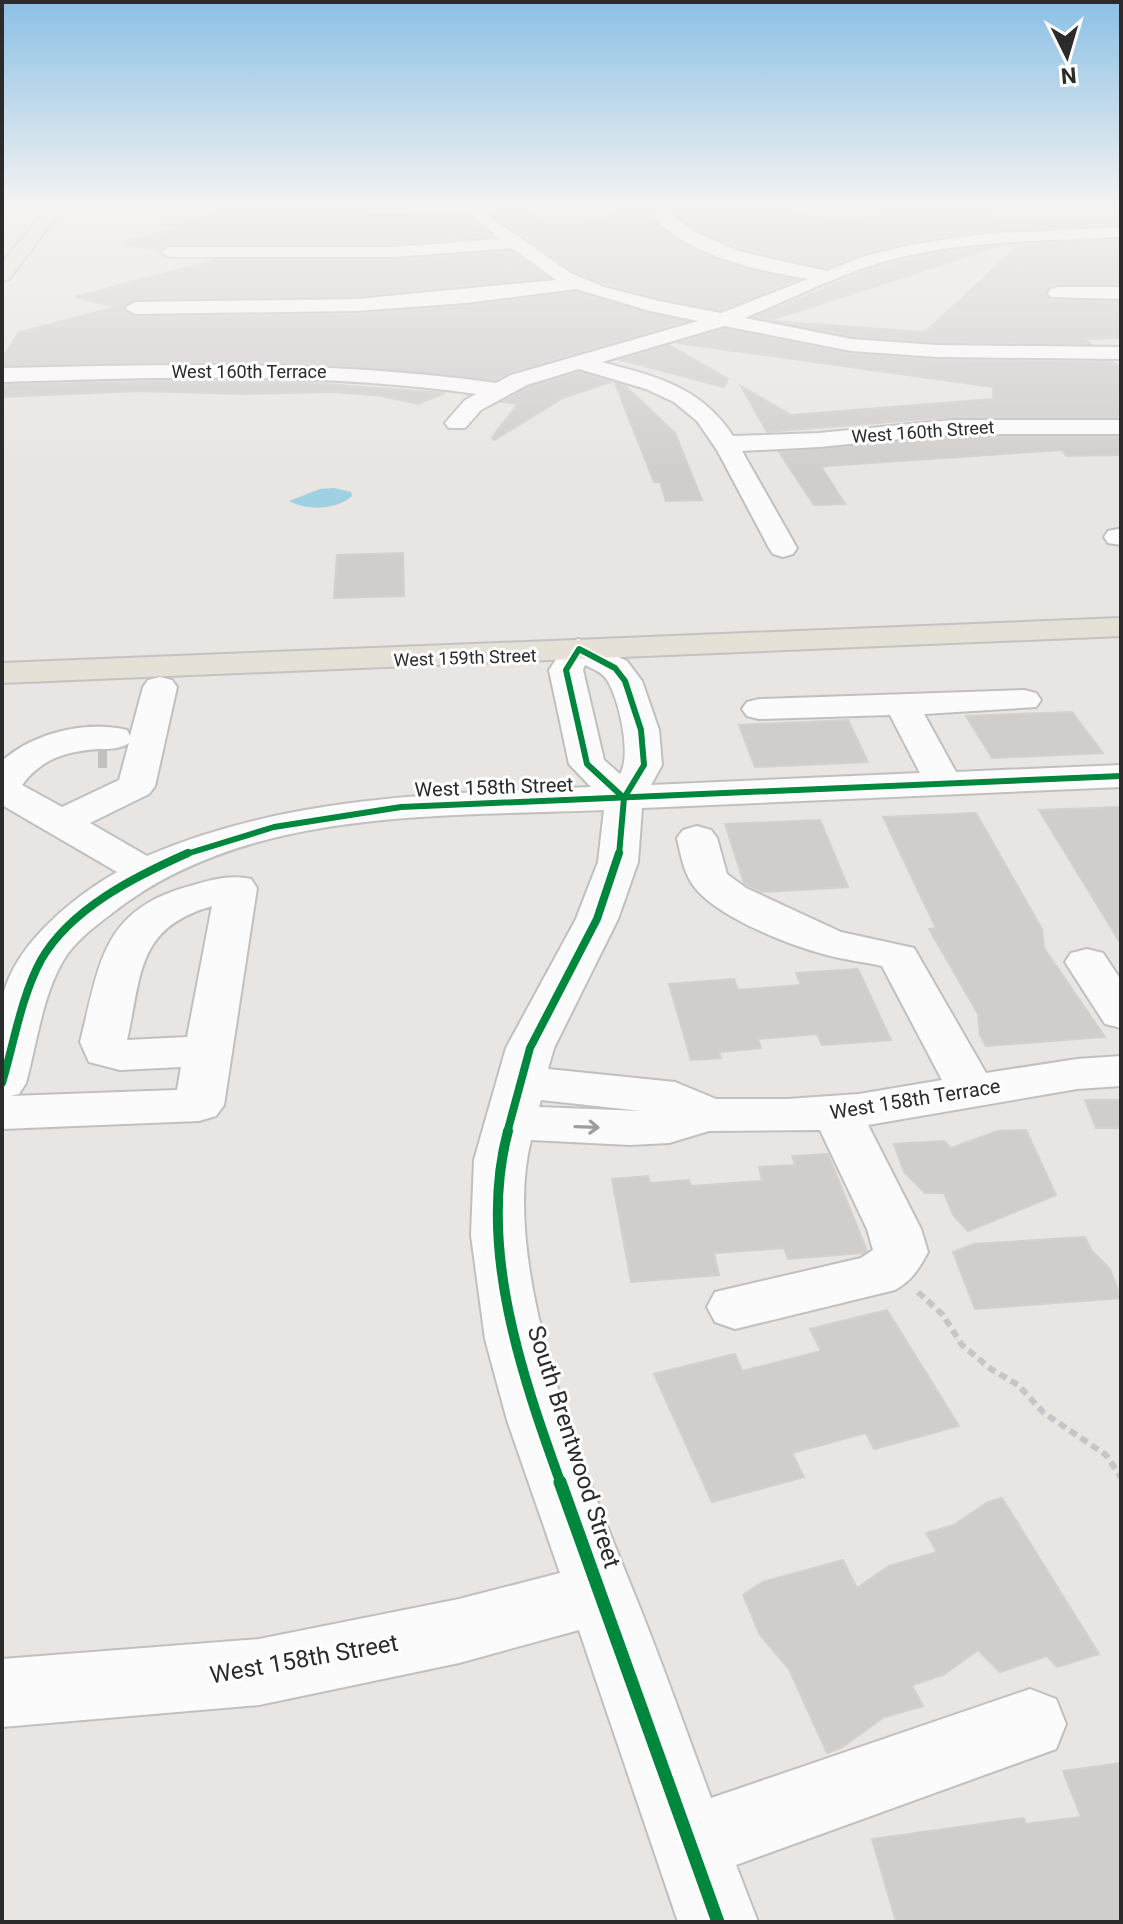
<svg xmlns="http://www.w3.org/2000/svg" width="1123" height="1924" font-family="Roboto,sans-serif">
	<style>
		.water { fill: #9ed1e1 }
		.building { fill: #d0cdcb; stroke: #d3d1ce; stroke-width: 2 }
		.lines { fill: none; stroke-linecap: round; stroke-linejoin: round }
		.minor-tunnel { stroke: #c2c0bd; stroke-width: 36; stroke-dasharray: 36 18; stroke-linecap: butt }
		.minor-casing { stroke: #c1c0c0; stroke-width: 4 }
		.major-casing { stroke: #c5c3c2; stroke-width: 4 }
		.path { stroke: #c6c6c6; stroke-width: 6; stroke-dasharray: 8 5; stroke-linecap: butt }
		.minor { fill: #fcfbfb; fill-rule: evenodd }
		.major { fill: #e5e1d6; fill-rule: evenodd }
		.cycleway-far3-casing { stroke: #fff; stroke-width: 10 }
		.cycleway-far2-casing { stroke: #fff; stroke-width: 13 }
		.cycleway-far1-casing { stroke: #fff; stroke-width: 15 }
		.cycleway-casing { stroke: #fff; stroke-width: 18 }
		.cycleway-far3 { stroke: #00873e; stroke-width: 6 }
		.cycleway-far2 { stroke: #00873e; stroke-width: 8 }
		.cycleway-far1 { stroke: #00873e; stroke-width: 10 }
		.cycleway { stroke: #00873e; stroke-width: 13 }
		.oneway { stroke: #9e9d9d }
		.labels { text-anchor: middle; stroke-width: 6; stroke-linejoin: round; paint-order: stroke }
		.far-street-label { font-size: 18px; fill: #2b2b2b; stroke: #fff }
		.street-label { font-size: 20px; fill: #2b2b2b; stroke: #fff }
		.near-street-label { font-size: 24px; fill: #2b2b2b; stroke: #fff }
	</style>
	<rect width="100%" height="100%" fill="#e8e5e2"/>
	<path class="water" d="M 320,489 L 334,488 L 351,492 L 352,496 C 336,510 308,511 289,501 Z"/>
	<g class="building">
		<polygon points="225,206 363,206 361,213 371,218 467,214 492,237 394,244 170,244 158,251 119,243 181,228 162,224 224,211"/>
		<polygon points="781,206 794,213 829,218 876,217 878,212 987,210 1001,220 1121,218 1121,224 985,231 914,241 861,254 827,268 739,248 697,229 672,212 689,211 687,208"/>
		<polygon points="528,212 547,222 610,219 606,213 645,212 675,239 696,251 740,267 797,280 721,310 660,298 605,284 572,270 492,213"/>
		<polygon points="1121,240 1121,284 1058,284 1049,287 1045,293 1051,300 1121,302 1121,338 1085,339 1091,344 937,342 851,336 773,321 925,332 1019,245"/>
		<polygon points="1000,246 771,320 755,317 877,267 937,253"/>
		<polygon points="511,251 548,278 356,296 135,299 122,309 135,317 356,314 466,306 576,292 686,321 510,372 495,380 312,364 188,362 2,365 2,358 19,332 116,307 75,297 215,260 394,260"/>
		<polygon points="724,329 851,354 937,360 1113,362 1121,368 1121,417 952,417 767,432 741,386 791,415 993,399 993,387 677,343"/>
		<polygon points="669,345 728,379 724,387 620,360"/>
		<polygon points="579,372 611,382 563,398 494,440 492,437 518,404 502,402 528,388"/>
		<polygon points="180,381 299,382 445,393 418,404 382,396 334,392 242,394 140,391 2,397 2,385"/>
		<polygon points="615,383 624,385 675,433 702,500 666,501 660,482 654,482"/>
		<polygon points="952,437 1121,437 1121,455 1066,456 1062,450 1046,451 826,466 822,468 845,504 814,505 779,452"/>
		<polygon points="403,553 404,596 334,598 337,555"/>
		<polygon points="1072,712 1103,753 992,758 966,716"/>
		<polygon points="848,720 868,762 755,767 739,725"/>
		<polygon points="1121,807 1121,944 1039,810"/>
		<polygon points="976,813 1042,929 1044,948 1105,1037 986,1046 980,1035 978,1014 929,929 936,928 883,817"/>
		<polygon points="820,820 848,887 761,892 744,883 725,824"/>
		<polygon points="858,969 891,1040 822,1045 817,1034 758,1039 761,1048 719,1052 721,1058 691,1060 669,984 734,979 738,990 801,985 796,973"/>
		<polygon points="1085,1100 1121,1100 1121,1128 1096,1128"/>
		<polygon points="1026,1130 1056,1195 968,1231 953,1215 944,1193 925,1193 904,1172 894,1144 944,1141 951,1148 998,1131"/>
		<polygon points="828,1154 867,1251 863,1253 788,1259 784,1248 714,1253 719,1275 631,1282 612,1179 648,1176 650,1183 689,1180 691,1186 762,1181 759,1167 795,1165 792,1156"/>
		<polygon points="1085,1237 1092,1251 1110,1269 1121,1298 975,1309 953,1252 974,1244"/>
		<polygon points="887,1310 959,1426 874,1449 866,1433 792,1453 804,1477 712,1502 654,1374 735,1354 742,1371 821,1351 810,1329"/>
		<polygon points="1002,1498 1099,1654 1057,1667 1047,1656 1000,1672 978,1650 943,1675 912,1685 923,1706 884,1717 841,1748 827,1753 789,1669 760,1635 743,1595 763,1582 843,1560 857,1588 889,1566 937,1552 926,1533 954,1525 988,1502"/>
		<polygon points="1121,1763 1121,1922 896,1922 872,1839 1024,1818 1026,1824 1081,1817 1063,1771"/>
	</g>
	<g class="lines">
		<polyline class="minor-tunnel" points="98,750 107,750"/>
		<g class="minor-casing">
			<g id="minor">
				<polygon points="173,206 189,206 190,207 182,212"/>
				<path d="M 368,206 L 481,206 L 496,221 L 571,273 L 604,287 L 659,301 L 721,313 L 808,279 C 751,269 681,255 643,206 L 660,206 L 695,232 L 738,251 L 827,271 L 862,257 L 915,244 L 985,234 L 1121,227 L 1121,237 C 1040,241 955,240 876,264 C 832,278 788,300 745,318 L 851,339 L 937,345 L 1121,347 L 1121,359 L 937,357 L 851,351 L 724,326 L 602,362 C 657,377 700,386 733,436 L 819,433 L 952,420 L 1121,420 L 1121,434 L 952,434 L 819,447 L 742,451 L 797,548 L 793,554 L 783,557 L 773,554 L 769,548 L 717,450 L 697,421 L 674,402 L 646,389 L 579,369 L 527,385 L 481,410 L 465,428 L 449,428 L 445,423 L 465,400 L 476,394 C 319,372 160,377 2,382 L 2,368 C 168,364 332,360 496,383 L 511,375 L 698,321 L 650,311 L 576,289 L 466,303 L 356,311 L 135,314 L 125,308 L 135,302 L 356,299 L 556,280 L 512,248 L 394,257 L 170,257 L 161,252 L 170,247 L 394,247 L 499,239 L 468,211 L 371,215 L 363,210 Z"/>
				<polygon points="829,206 845,206 845,207 837,212"/>
				<polygon points="1058,287 1121,287 1121,299 1051,297 1048,293 1051,289"/>
				<polygon points="1118,529 1121,529 1121,545 1108,543 1104,537 1108,531"/>
				<path d="M 579,639 L 627,661 L 642,681 L 659,730 L 662,765 L 651,785 L 920,773 L 890,715 L 759,719 L 747,716 L 742,709 L 747,702 L 759,699 L 1024,690 L 1036,693 L 1041,700 L 1036,707 L 924,714 L 956,772 L 1121,765 L 1121,787 L 642,808 L 638,862 L 618,919 L 554,1048 L 548,1069 L 675,1082 L 716,1099 L 787,1099 L 859,1094 L 942,1080 L 882,966 C 864,962 845,960 827,955 C 791,946 720,918 696,889 C 684,875 681,856 677,838 L 683,830 L 697,826 L 711,830 L 717,838 L 727,874 L 746,888 L 841,932 L 914,948 L 986,1073 L 1077,1059 L 1121,1056 L 1121,1086 L 1077,1089 L 868,1125 L 921,1229 L 928,1252 C 919,1269 912,1280 895,1290 L 735,1329 L 715,1322 L 707,1307 L 715,1292 L 861,1258 L 873,1250 L 867,1229 L 820,1130 L 709,1131 L 669,1143 L 630,1145 L 531,1140 C 499,1267 584,1469 632,1588 C 660,1656 685,1728 711,1798 L 1030,1689 L 1056,1699 L 1066,1724 L 1056,1749 L 736,1865 L 758,1922 L 678,1922 L 579,1630 L 459,1663 L 259,1705 L 2,1727 L 2,1659 L 259,1639 L 459,1599 L 560,1573 L 507,1420 L 485,1339 L 471,1235 L 474,1160 L 506,1048 L 576,919 L 598,862 L 604,810 C 440,817 247,806 111,914 C 94,927 74,942 63,961 C 42,997 37,1043 26,1083 L 19,1094 L 11,1096 L 177,1090 L 181,1067 L 120,1070 L 89,1062 L 80,1042 C 100,964 101,910 190,886 C 210,880 230,874 251,879 L 257,888 L 224,1105 L 216,1116 L 199,1121 L 2,1129 C 2,1088 0,1045 2,1005 C 7,950 73,897 117,872 L 2,805 L 2,761 C 33,733 86,720 127,730 L 130,736 L 143,687 L 148,680 L 160,677 L 172,680 L 177,687 L 155,786 L 149,794 L 90,823 L 147,856 C 288,795 441,794 591,787 L 569,764 L 549,670 L 568,642 ZM 585,665 C 593,669 602,672 607,680 C 619,699 632,755 620,774 L 604,760 L 583,670 ZM 129,743 L 119,780 L 62,807 L 22,785 C 42,758 67,751 99,749 C 110,749 120,749 129,743 ZM 212,906 L 187,1037 L 127,1040 C 142,974 136,928 212,906 ZM 541,1100 L 642,1111 L 539,1107 Z"/>
				<polygon points="1087,949 1103,953 1121,980 1121,1028 1105,1024 1065,962 1071,953"/>
			</g>
		</g>
		<g class="major-casing">
			<g id="major">
				<polygon points="48,206 64,206 9,279 2,281 2,263"/>
				<polygon points="1121,618 1121,636 2,683 2,663"/>
			</g>
		</g>
		<polyline class="path" points="918,1292 943,1315 962,1345 991,1369 1018,1385 1044,1413 1106,1455 1121,1477"/>
		<use href="#minor" class="minor"/>
		<use href="#major" class="major"/>
		<g class="cycleway-far3-casing">
			<g id="cycleway-far3">
				<polygon points="579,649 615,668 625,681 641,730 644,765 624,798 587,764 566,670"/>
				<polyline points="183,855 274,827 401,807 1121,776"/>
				<polyline points="619,855 624,798"/>
			</g>
		</g>
		<g class="cycleway-far2-casing">
			<g id="cycleway-far2">
				<path d="M 2,1083 C 14,1043 21,997 41,960 C 71,908 136,876 188,853"/>
				<polyline points="507,1133 530,1048 597,919 619,853"/>
			</g>
		</g>
		<g class="cycleway-far1-casing">
			<path id="cycleway-far1" d="M 508,1131 C 477,1246 522,1376 561,1484"/>
		</g>
		<g class="cycleway-casing">
			<polyline id="cycleway" points="560,1482 718,1922"/>
		</g>
		<use href="#cycleway-far3" class="cycleway-far3"/>
		<use href="#cycleway-far2" class="cycleway-far2"/>
		<use href="#cycleway-far1" class="cycleway-far1"/>
		<use href="#cycleway" class="cycleway"/>
	</g>
	<defs><path id="oneway-shaft" d="M-6 0H5M1.5-3L5.5 0L1.5 3" fill="none" stroke-width="1.6" stroke-linecap="round" stroke-linejoin="round" transform="scale(2)"/></defs>
	<use class="oneway" href="#oneway-shaft" transform="translate(587 1127) rotate(2)"/>
	<linearGradient id="sky" x2="0" y2="1"><stop stop-color="#8ac0e5"/><stop offset="0.43" stop-color="#f5f3f2"/><stop offset="1" stop-color="#f5f3f2" stop-opacity="0"/></linearGradient>
	<rect width="1123" height="475" fill="url(#sky)"/>
	<g class="labels">
		<g class="far-street-label">
			<text x="249" y="378">West 160th Terrace</text>
			<text transform="translate(923 432) rotate(-4)" y="6">West 160th Street</text>
			<text transform="translate(465 658) rotate(-2)" y="6">West 159th Street</text>
		</g>
		<g class="street-label">
			<text transform="translate(494 787) rotate(-2)" y="7">West 158th Street</text>
			<text transform="translate(915 1099) rotate(-9)" y="7">West 158th Terrace</text>
		</g>
		<g class="near-street-label">
			<text transform="translate(574 1447) rotate(72)" y="8">South Brentwood Street</text>
			<text transform="translate(304 1659) rotate(-10)" y="8">West 158th Street</text>
		</g>
	</g>
	<rect width="1123" height="1924" fill="none" stroke="#2b2b2b" stroke-width="8"/>
	<g transform="translate(1067 56) rotate(175)" stroke="#ffffff" stroke-width="6" paint-order="stroke">
	<path d="M0-6L14 30L0 20L-14 30Z" fill="#2b2b2b"/>
	<text y="-12" font-size="22" font-weight="bold" text-anchor="middle" fill="#2b2b2b">N</text>
	</g>
</svg>
